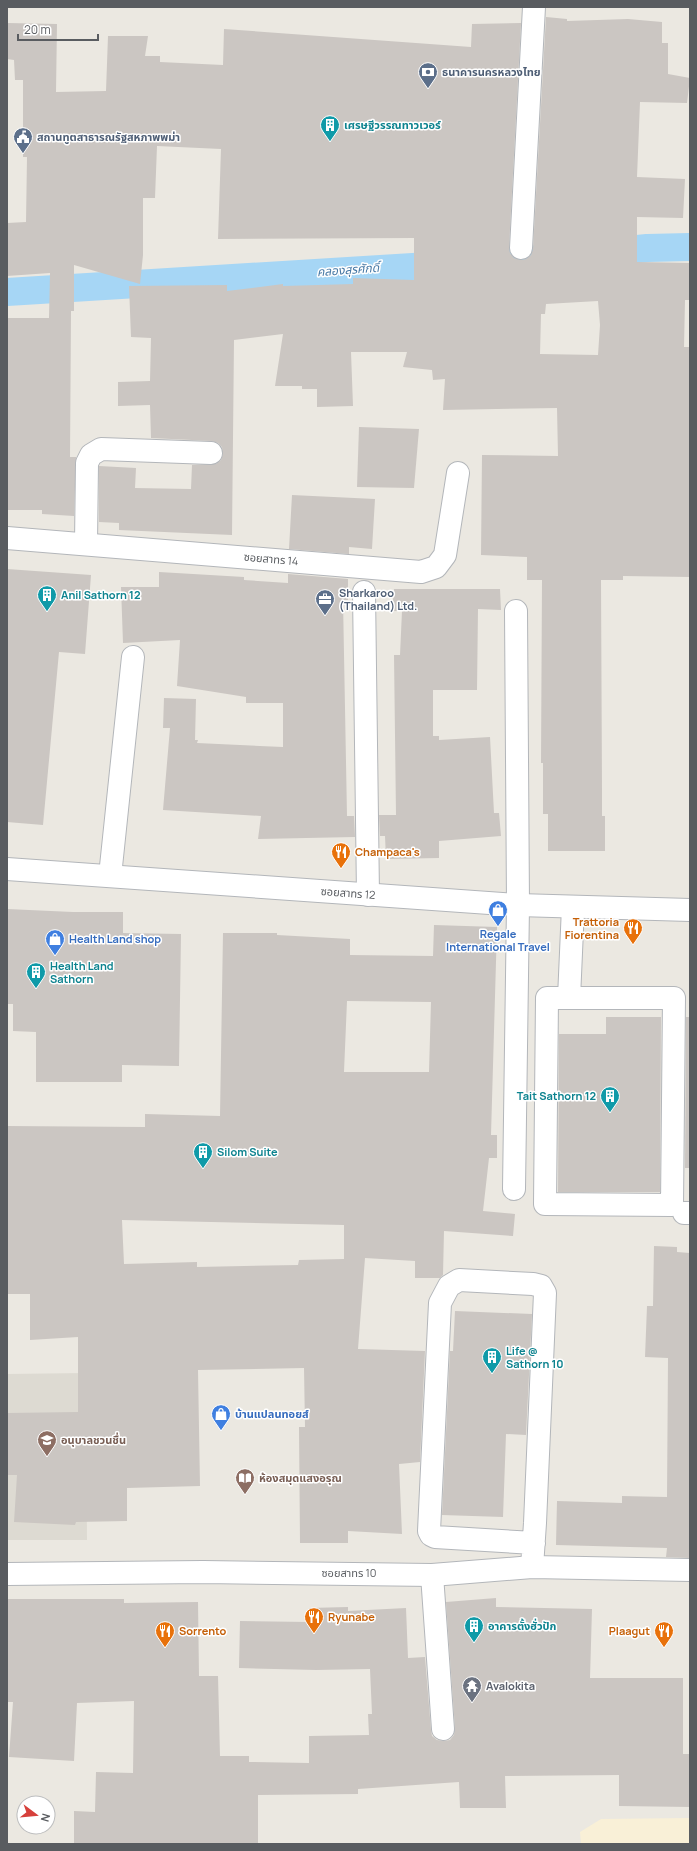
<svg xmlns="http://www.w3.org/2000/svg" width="697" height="1851" font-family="Manrope,'Noto Sans Thai',sans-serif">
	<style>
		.commercial { fill: #f9f0d7 }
		.education { fill: #dddad2 }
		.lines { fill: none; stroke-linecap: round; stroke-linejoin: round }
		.canal { stroke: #a6d6f5; stroke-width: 28 }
		.building { fill: #cbc6c2; fill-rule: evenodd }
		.street-casing { stroke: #b3b6ba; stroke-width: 24 }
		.street { stroke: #fff; stroke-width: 22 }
		.labels { text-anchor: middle; stroke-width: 3; stroke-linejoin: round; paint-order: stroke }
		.service-label { font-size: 11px; font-weight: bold; fill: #4e5e75; stroke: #fff; text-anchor: start }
		.culture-label { font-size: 11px; font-weight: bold; fill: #0d838f; stroke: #fff; text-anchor: start }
		.street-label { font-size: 11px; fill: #595c60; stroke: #fff }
		.food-label { font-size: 11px; font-weight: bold; fill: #c56008; stroke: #fff; text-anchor: start }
		.shop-label { font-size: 11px; font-weight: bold; fill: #366cbe; stroke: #fff; text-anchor: start }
		.education-label { font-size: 11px; font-weight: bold; fill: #785e54; stroke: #fff; text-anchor: start }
		.worship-label { font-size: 11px; font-weight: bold; fill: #5b616d; stroke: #fff; text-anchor: start }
		.water-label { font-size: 12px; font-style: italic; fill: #4678a5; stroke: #fff }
	</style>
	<rect width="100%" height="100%" fill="#ebe8e1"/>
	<polygon class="commercial" points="690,1818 690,1844 581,1844 580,1832 601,1819"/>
	<polygon class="education" points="86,1373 87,1540 7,1540 7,1374"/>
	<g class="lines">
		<polyline class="canal" points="7,292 542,259 647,248 690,247"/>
	</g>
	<g class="building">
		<path d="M 546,17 L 567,19 L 567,21 L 628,19 L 662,22 L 662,43 L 668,43 L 668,74 L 690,78 L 687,103 L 640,102 L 637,177 L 685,179 L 683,218 L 637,217 L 637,262 L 690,263 L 690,300 L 685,300 L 684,347 L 690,347 L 690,577 L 623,576 L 623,580 L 601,580 L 602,790 L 602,816 L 605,816 L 605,851 L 548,851 L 548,814 L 543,814 L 543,763 L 541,763 L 542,580 L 527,580 L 527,557 L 481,555 L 482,455 L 558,456 L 557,408 L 443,410 L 445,379 L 433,380 L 432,370 L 403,367 L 407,352 L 351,352 L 353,406 L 317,407 L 317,389 L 302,389 L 302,386 L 275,386 L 283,334 L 234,340 L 232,535 L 119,530 L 119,523 L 99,522 L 99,466 L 136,468 L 135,488 L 191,489 L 192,465 L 216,464 L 221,460 L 223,454 L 222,447 L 218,443 L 212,441 L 151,438 L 150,405 L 118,406 L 118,382 L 150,381 L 151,338 L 131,337 L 129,286 L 227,285 L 227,291 L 283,284 L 283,286 L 353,284 L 353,278 L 414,280 L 414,238 L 218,239 L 221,149 L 157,146 L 155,198 L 143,198 L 143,255 L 140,284 L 74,265 L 74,311 L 71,311 L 70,457 L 76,457 L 74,516 L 42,514 L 42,510 L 7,510 L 7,318 L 49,318 L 50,273 L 7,276 L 7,223 L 26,222 L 27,157 L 23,157 L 23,80 L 15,80 L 14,60 L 7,59 L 7,23 L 57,24 L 56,92 L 106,91 L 108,36 L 148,36 L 145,56 L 160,56 L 160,62 L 223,65 L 224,29 L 471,47 L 472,24 L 521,23 L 509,247 L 510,253 L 514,258 L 521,260 L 526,259 L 531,255 L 533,249 ZM 598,301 L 600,325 L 598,355 L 540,354 L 541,314 L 545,314 L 546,304 Z"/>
		<polygon points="359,427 419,429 414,488 357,487"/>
		<polygon points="292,495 375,499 372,549 349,547 349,554 289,549"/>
		<polygon points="7,569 91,575 85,654 59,652 43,825 7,822"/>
		<polygon points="159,572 244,577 244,580 288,583 288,574 348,579 348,600 343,600 347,816 354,816 355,837 258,839 261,816 163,810 170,728 163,728 164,698 196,699 195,740 198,740 197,743 283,747 283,703 246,703 246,697 177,686 180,640 123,643 121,587 159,587"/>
		<polygon points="394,589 500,589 501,610 478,609 477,690 433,690 433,736 439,736 439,740 490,737 494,813 499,813 501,836 439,841 439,858 386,859 385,836 380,836 379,815 396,815 394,655 400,655 402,611 392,611"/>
		<polygon points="7,909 73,912 123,912 123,933 181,934 179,1066 122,1065 122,1082 36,1082 36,1032 13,1031 13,1004 7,1004"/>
		<path d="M 434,925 L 497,927 L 491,1135 L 497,1135 L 497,1158 L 489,1158 L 483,1211 L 515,1214 L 513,1236 L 444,1231 L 443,1275 L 440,1278 L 415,1278 L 415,1261 L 365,1258 L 358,1349 L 425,1351 L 420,1462 L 399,1464 L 402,1534 L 348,1531 L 348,1543 L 300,1543 L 299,1427 L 305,1427 L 304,1368 L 198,1370 L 200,1486 L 127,1488 L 127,1521 L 76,1522 L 75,1525 L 14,1522 L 17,1475 L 7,1475 L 7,1413 L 78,1412 L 78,1337 L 30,1340 L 30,1294 L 7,1294 L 7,1126 L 145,1127 L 145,1114 L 220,1116 L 223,933 L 277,933 L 277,935 L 350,939 L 350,955 L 433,956 ZM 347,1001 L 431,1002 L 429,1072 L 344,1072 ZM 122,1220 L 344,1225 L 344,1259 L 299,1260 L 298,1265 L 197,1267 L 197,1262 L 124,1264 Z"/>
		<polygon points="606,1017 661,1017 660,1192 558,1192 559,1034 606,1034"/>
		<polygon points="686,1017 690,1017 690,1168 685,1168"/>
		<polygon points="654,1246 677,1247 677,1252 690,1253 690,1558 666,1557 667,1548 556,1545 557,1501 622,1503 622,1496 667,1497 668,1358 645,1357 647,1306 653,1306"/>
		<polygon points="455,1311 532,1314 526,1435 506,1434 503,1517 442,1515 450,1351 453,1351"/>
		<polygon points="496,1598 496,1607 592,1609 590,1678 683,1678 683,1754 690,1754 690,1807 619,1806 619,1775 505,1776 506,1808 460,1808 459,1782 358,1789 358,1794 258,1795 258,1844 74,1844 74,1811 95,1812 96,1772 133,1773 134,1701 77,1703 74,1761 9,1757 13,1702 7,1702 7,1599 124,1599 124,1603 198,1602 199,1676 218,1676 220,1756 249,1756 249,1762 309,1763 309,1736 369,1735 368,1714 372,1714 370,1669 316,1670 239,1668 240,1621 309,1622 309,1608 348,1607 348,1611 406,1608 408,1658 425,1657 431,1730 432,1736 437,1740 444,1741 450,1740 454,1735 455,1728 446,1602"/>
	</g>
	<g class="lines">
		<g class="street-casing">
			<g id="street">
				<polyline points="521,248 534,7"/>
				<polyline points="7,538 421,572 436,567 445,555 458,473"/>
				<polyline points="86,544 87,463 91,455 101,449 211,453"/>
				<polyline points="364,592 368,895"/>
				<polyline points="7,869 518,905 690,910"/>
				<polyline points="110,876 133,657"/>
				<polyline points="569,998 547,998 545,1204 672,1205 674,998 569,998 573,907"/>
				<polyline points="514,1189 518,905 516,611"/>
				<polyline points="684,1213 690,1213"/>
				<polyline points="532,1567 535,1523 545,1293 541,1286 533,1284 459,1280 449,1286 440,1303 429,1531 431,1535 435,1537 534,1543"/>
				<polyline points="7,1574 203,1572 432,1575 532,1567 690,1570"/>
				<polyline points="432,1575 443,1729"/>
			</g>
		</g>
		<use href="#street" class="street"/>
	</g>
	<defs>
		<g id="bank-pin" transform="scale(1)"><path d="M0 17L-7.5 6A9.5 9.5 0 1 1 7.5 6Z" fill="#5c6f8a" stroke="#fff"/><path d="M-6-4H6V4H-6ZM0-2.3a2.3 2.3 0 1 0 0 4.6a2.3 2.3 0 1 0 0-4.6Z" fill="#fff"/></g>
		<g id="building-pin" transform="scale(1)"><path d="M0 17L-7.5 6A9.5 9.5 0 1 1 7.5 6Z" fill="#0f9aa8" stroke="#fff"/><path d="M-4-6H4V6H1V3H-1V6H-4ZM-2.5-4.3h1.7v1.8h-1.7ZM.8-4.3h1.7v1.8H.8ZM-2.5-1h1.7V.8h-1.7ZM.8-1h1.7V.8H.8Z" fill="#fff"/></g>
		<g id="civic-pin" transform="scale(1)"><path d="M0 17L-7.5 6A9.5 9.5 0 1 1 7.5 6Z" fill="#5c6f8a" stroke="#fff"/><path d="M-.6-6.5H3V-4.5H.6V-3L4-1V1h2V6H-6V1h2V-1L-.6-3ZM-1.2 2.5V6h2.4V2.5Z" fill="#fff"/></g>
		<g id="office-pin" transform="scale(1)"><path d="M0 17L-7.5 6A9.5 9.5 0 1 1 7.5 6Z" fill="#5c6f8a" stroke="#fff"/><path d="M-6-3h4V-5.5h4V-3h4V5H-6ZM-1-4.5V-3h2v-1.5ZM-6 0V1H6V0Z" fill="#fff"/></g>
		<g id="restaurant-pin" transform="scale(1)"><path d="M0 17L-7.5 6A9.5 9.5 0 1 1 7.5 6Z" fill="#e8710a" stroke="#fff"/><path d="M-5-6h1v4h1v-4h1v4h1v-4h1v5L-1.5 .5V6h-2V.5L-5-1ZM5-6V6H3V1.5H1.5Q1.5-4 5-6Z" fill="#fff"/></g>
		<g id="shop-pin" transform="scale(1)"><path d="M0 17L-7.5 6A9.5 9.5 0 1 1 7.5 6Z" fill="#3f7fe0" stroke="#fff"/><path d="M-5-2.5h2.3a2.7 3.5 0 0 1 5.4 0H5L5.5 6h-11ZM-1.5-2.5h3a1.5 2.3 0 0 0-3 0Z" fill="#fff"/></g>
		<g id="school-pin" transform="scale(1)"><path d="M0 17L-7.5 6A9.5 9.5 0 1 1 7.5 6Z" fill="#8d6e63" stroke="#fff"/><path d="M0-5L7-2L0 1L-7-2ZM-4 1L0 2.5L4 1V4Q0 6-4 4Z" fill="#fff"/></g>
		<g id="library-pin" transform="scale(1)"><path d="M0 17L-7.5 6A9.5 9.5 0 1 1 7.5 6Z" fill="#8d6e63" stroke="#fff"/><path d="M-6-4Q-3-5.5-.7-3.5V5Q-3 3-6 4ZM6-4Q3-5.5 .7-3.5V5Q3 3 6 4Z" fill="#fff"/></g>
		<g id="temple-pin" transform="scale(1)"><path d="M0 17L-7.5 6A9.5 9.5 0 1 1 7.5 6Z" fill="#6b7280" stroke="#fff"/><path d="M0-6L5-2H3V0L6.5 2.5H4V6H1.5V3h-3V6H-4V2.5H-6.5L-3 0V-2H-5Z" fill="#fff"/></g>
	</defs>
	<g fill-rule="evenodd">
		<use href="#bank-pin" x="428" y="72"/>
		<use href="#building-pin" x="330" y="125"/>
		<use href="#civic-pin" x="23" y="137"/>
		<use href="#building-pin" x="47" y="595"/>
		<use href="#office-pin" x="325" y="599"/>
		<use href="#restaurant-pin" x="341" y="852"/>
		<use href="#shop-pin" x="498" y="910"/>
		<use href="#restaurant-pin" x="633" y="928"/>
		<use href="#shop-pin" x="55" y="939"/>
		<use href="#building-pin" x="36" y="972"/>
		<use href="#building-pin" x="610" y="1096"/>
		<use href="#building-pin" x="203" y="1152"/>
		<use href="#building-pin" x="492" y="1357"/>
		<use href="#shop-pin" x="221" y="1414"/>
		<use href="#school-pin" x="47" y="1440"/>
		<use href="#library-pin" x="245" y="1478"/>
		<use href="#restaurant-pin" x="314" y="1617"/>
		<use href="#building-pin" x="474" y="1626"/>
		<use href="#restaurant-pin" x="165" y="1631"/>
		<use href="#restaurant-pin" x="664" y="1631"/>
		<use href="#temple-pin" x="472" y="1686"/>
	</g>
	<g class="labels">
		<g class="service-label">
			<text x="442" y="76">ธนาคารนครหลวงไทย</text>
			<text x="37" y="141">สถานทูตสาธารณรัฐสหภาพพม่า</text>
			<text x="339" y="597">Sharkaroo<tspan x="339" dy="13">(Thailand) Ltd.</tspan></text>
		</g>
		<g class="culture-label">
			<text x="344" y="129">เศรษฐีวรรณทาวเวอร์</text>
			<text x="61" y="599">Anil Sathorn 12</text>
			<text x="50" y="970">Health Land<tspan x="50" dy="13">Sathorn</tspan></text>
			<text x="596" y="1100" text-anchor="end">Tait Sathorn 12</text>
			<text x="217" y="1156">Silom Suite</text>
			<text x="506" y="1355">Life @<tspan x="506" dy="13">Sathorn 10</tspan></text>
			<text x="488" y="1630">อาคารตั้งฮั่วปัก</text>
		</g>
		<g class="street-label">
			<text transform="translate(271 559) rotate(5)" y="4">ซอยสาทร 14</text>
			<text transform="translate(348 893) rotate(4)" y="4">ซอยสาทร 12</text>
			<text x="349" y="1577">ซอยสาทร 10</text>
		</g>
		<g class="food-label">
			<text x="355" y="856">Champaca's</text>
			<text x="619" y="926" text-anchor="end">Trattoria<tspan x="619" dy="13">Fiorentina</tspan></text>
			<text x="328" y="1621">Ryunabe</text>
			<text x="179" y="1635">Sorrento</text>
			<text x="650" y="1635" text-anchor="end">Plaagut</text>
		</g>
		<g class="shop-label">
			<text x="498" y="938" text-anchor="middle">Regale<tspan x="498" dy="13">International Travel</tspan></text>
			<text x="69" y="943">Health Land shop</text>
			<text x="235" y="1418">บ้านแปลนทอยส์</text>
		</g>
		<g class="education-label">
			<text x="61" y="1444">อนุบาลชวนชื่น</text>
			<text x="259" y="1482">ห้องสมุดแสงอรุณ</text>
		</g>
		<g class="worship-label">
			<text x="486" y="1690">Avalokita</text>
		</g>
		<g class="water-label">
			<text transform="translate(348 270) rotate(-4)" y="4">คลองสุรศักดิ์</text>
		</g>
	</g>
	<rect width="697" height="1851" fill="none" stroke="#595c60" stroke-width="16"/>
	<g transform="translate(36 1815) rotate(106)"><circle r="19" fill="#ffffff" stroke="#bdbebf"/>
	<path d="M0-3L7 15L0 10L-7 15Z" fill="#d6403b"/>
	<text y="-6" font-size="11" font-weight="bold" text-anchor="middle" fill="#595c60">N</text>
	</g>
	<path d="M18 34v6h80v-6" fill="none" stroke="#595c60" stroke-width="2"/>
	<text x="24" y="34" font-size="12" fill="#595c60" stroke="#ffffff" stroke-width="3" paint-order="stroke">20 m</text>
</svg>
